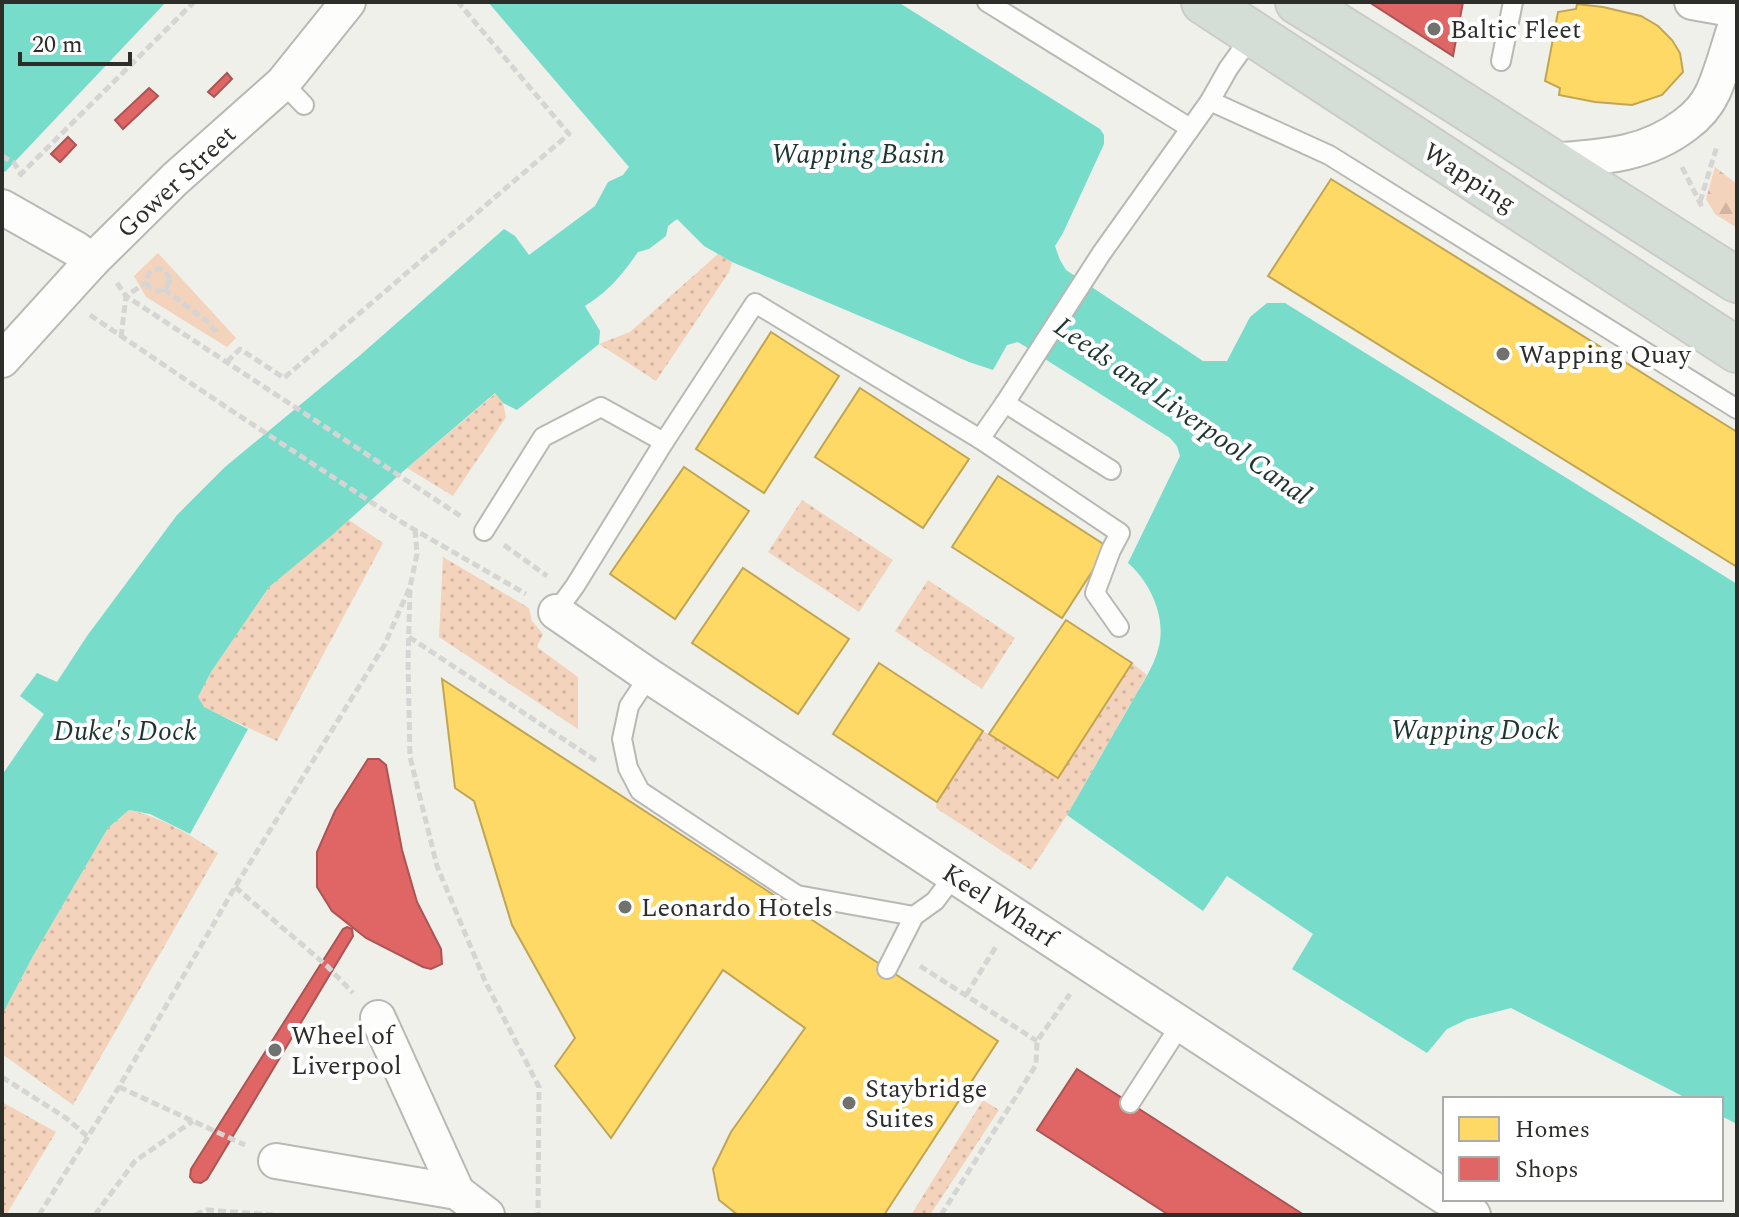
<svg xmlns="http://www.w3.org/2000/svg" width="1739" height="1217" font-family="Spectral,serif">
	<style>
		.grass { fill: url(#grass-dots) }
		.forest { fill: url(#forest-firs) }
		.garden { fill: #f3d3bb }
		.water { fill: #77dcca }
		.homes { fill: #ffd966; stroke: #c0a654; stroke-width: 2 }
		.shops { fill: #e06666; stroke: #aa5554; stroke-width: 2 }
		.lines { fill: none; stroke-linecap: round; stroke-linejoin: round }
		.lane-casing { stroke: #b8b9b5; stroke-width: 22 }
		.street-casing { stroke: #b8b9b5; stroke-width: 38 }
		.highway-casing { stroke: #cbccc9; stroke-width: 48 }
		.path { stroke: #d5d5d3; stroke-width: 5; stroke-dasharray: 8 4; stroke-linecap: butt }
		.lane { stroke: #fdfdfc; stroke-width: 18 }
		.street { stroke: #fdfdfc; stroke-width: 34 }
		.highway { stroke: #d5ded6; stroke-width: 44 }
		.poi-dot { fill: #71726d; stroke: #fff; stroke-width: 3 }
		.labels { text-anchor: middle; stroke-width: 8; stroke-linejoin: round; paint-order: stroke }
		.poi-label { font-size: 26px; fill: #2d2e2a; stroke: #fff; text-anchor: start }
		.street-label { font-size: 26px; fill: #2d2e2a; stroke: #fff }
		.water-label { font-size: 28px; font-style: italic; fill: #1e3631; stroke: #fff }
	</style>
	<defs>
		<pattern id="grass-dots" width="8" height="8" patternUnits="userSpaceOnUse" patternTransform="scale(2)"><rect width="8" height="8" fill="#f3d3bb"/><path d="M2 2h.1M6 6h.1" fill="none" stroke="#d1b5a1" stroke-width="1.8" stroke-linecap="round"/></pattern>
		<pattern id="forest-firs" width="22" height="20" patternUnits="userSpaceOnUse" patternTransform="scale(2)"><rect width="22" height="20" fill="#f3d3bb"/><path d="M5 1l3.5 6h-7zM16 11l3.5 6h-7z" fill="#d1b5a1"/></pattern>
	</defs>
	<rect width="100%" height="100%" fill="#eff0ea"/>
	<g class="grass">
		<polygon points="718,254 732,262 729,272 656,381 599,344 630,332"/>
		<polygon points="496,393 503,403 506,417 453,496 407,468"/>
		<polygon points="802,500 893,560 859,612 768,552"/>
		<polygon points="349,520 383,543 277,741 203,707 198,697 211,672 269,587"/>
		<polygon points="443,557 529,608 532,621 543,634 537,647 578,677 578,729 439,637"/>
		<polygon points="928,580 1015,638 982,689 895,631"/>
		<polygon points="1132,663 1147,675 1067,815 1031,870 936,808 937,802 983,731 1058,777"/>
		<path d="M 129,810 C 162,817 190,835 218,853 L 73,1105 L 2,1054 L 2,1015 L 33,956 L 108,828 Z"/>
		<polygon points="983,1100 999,1110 930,1215 911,1215"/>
		<polygon points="2,1102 56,1132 6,1215 2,1215"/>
	</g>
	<polygon class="forest" points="1715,167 1737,184 1737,228 1715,214 1706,199"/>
	<polygon class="garden" points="158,253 236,338 227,347 146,297 134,276"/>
	<g class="water">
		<polygon points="2,2 166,2 5,172 2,170"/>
		<path d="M 488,2 L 898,2 L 1100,129 L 1104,135 L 1104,144 L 1063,233 L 1055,246 L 1060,260 L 1066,270 L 1203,361 L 1227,361 L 1250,317 L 1267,303 L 1285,303 L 1737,584 L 1737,1124 L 1721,1116 L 1721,1099 L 1688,1099 L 1511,1008 L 1468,1019 L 1447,1029 L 1427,1053 L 1292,969 L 1313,934 L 1227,876 L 1203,911 L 1067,815 C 1088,779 1108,743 1129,707 C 1139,688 1154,668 1159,646 C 1166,616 1150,582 1128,563 L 1180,456 L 1177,446 L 1170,438 L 1018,342 L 1007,345 L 993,370 L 969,362 L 732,262 L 704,246 L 677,219 L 668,226 L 666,236 L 649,249 L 638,252 C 621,276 610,290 585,306 L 600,331 L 599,344 L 517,410 L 503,403 L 495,393 L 407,468 L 331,536 L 269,587 L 211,672 L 198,697 L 204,707 L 248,729 L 190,834 L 150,814 L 129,810 L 108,828 L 33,956 L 2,1015 L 2,775 L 44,714 L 20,696 L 37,673 L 57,682 L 87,636 L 177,515 L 225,467 L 358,357 L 504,229 L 515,236 L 529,255 L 595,206 L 608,182 L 623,175 L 629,167 Z"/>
	</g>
	<g class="homes">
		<polygon points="1577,4 1603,7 1641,16 1658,26 1672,40 1680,53 1683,72 1662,95 1632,105 1595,102 1559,95 1560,88 1545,81 1558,12 1576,9"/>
		<polygon points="1331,179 1737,432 1737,567 1268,276"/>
		<polygon points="771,332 839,376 764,493 696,449"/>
		<polygon points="860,388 969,459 923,528 815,457"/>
		<polygon points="684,467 749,511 675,619 610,574"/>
		<polygon points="998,476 1108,547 1062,618 952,547"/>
		<polygon points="743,568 849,639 798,714 692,643"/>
		<polygon points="1066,620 1132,663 1058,778 989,734"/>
		<polygon points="879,663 983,731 937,802 833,734"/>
		<polygon points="442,679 998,1041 884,1215 738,1215 719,1200 713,1169 731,1132 805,1028 723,970 611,1138 555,1066 575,1038 512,925 474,801 455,788"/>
	</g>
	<g class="shops">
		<polygon points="1369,2 1463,2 1453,56"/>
		<polygon points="227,73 232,79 214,97 208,92"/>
		<polygon points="149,88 158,96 123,129 115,120"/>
		<polygon points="68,137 76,145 60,162 51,154"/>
		<polygon points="368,759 379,759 386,765 402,850 417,902 441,949 442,964 431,969 423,967 366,938 332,911 317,887 317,852 335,811"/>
		<polygon points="347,927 352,929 353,936 207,1179 201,1183 194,1182 190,1177 191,1169 343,929"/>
		<polygon points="1077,1069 1304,1215 1169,1215 1037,1130"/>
	</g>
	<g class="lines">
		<g class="lane-casing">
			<g id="lane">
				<polyline points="987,2 1190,128"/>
				<polyline points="1501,61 1513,2"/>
				<polyline points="283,83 304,105"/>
				<polyline points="1210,101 1329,155 1737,409"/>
				<polyline points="1005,403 1111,470"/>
				<polyline points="980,439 1005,403 1101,254 1210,101 1228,69 1253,34"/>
				<polyline points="484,531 543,437 601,407 664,442 755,303 980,439 1120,533 1111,550 1095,593 1119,627"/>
				<polyline points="556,612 575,586 664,442"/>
				<polyline points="649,676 629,706 622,739 628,768 640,791 780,884 797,895 914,916 935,901 954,876"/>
				<polyline points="887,969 914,916"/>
				<polyline points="1130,1103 1181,1024"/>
			</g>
		</g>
		<g class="street-casing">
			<g id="street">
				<polyline points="1692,2 1737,10"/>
				<path d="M 1548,161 C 1598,157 1643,157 1685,125 C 1696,117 1707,105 1713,92 C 1723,70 1729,44 1737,21"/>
				<polyline points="2,207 76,249 92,261"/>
				<polyline points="2,360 92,261 175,179 283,83 348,2"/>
				<polyline points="556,612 649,676 1445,1197"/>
				<polyline points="378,1018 457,1192"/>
				<polyline points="276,1161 457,1192 487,1215"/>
				<polyline points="1449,1199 1473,1215"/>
			</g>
		</g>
		<g class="highway-casing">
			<g id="highway">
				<polyline points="1204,2 1737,350"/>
				<path d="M 1298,2 C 1446,92 1590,188 1737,280"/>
			</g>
		</g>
		<g class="path">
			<polyline points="2,156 14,163 21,174"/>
			<polyline points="1682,167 1703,209"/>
			<polyline points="19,176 194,2"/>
			<polyline points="1700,202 1717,146"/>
			<circle cx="158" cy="280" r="11"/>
			<polyline points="117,283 126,296 462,517"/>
			<polyline points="164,289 208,322 218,335"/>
			<polyline points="90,315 226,407 403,523 526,594"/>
			<polyline points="121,337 126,296 147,282"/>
			<polyline points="227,362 240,349 284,378 569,134 458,2"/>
			<polyline points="504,545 547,576"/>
			<polyline points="410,590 408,661 410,757 437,866 485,981 539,1087 538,1215"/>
			<polyline points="409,637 598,762"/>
			<polyline points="235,887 327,966 353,993"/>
			<polyline points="920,966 1037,1041"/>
			<polyline points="966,995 997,945"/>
			<polyline points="2,1077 66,1118 87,1136"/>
			<polyline points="119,1087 245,1145"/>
			<polyline points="39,1215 119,1087 235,887 384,646 410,587 417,554 415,529"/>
			<polyline points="95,1215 135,1161 193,1121"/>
			<polyline points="195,1215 207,1210 273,1215"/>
			<polyline points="941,1215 1036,1065 1037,1041 1070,994"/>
		</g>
		<use href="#lane" class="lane"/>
		<use href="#street" class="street"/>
		<use href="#highway" class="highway"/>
	</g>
	<g class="poi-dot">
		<circle cx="1434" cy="29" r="8"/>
		<circle cx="1503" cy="354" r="8"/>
		<circle cx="625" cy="907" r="8"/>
		<circle cx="275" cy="1050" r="8"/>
		<circle cx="849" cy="1103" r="8"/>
	</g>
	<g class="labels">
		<g class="poi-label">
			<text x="1450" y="38">Baltic Fleet</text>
			<text x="1519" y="363">Wapping Quay</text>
			<text x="641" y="916">Leonardo Hotels</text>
			<text x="291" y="1044">Wheel of<tspan x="291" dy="30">Liverpool</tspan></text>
			<text x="865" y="1097">Staybridge<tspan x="865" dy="30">Suites</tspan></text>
		</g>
		<g class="street-label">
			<text transform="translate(1470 177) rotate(33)" y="9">Wapping</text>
			<text transform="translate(176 181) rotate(-43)" y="9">Gower Street</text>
			<text transform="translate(1000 905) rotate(33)" y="9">Keel Wharf</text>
		</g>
		<g class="water-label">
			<text x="858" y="163">Wapping Basin</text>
			<text transform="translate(1183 410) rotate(35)" y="10">Leeds and Liverpool Canal</text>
			<text x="1475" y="739">Wapping Dock</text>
			<text x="125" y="740">Duke's Dock</text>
		</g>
	</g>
	<rect width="1739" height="1217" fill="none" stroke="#2d2e2a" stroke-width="8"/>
	<rect x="1443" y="1097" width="280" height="104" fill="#ffffff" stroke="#ababaa" stroke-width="2"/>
	<rect x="1459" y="1117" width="40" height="24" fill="#ffd966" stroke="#ababaa" stroke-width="2"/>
	<text x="1515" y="1137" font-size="24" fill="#2d2e2a">Homes</text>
	<rect x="1459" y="1157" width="40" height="24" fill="#e06666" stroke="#ababaa" stroke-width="2"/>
	<text x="1515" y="1177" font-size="24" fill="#2d2e2a">Shops</text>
	<path d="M20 52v12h110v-12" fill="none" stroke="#2d2e2a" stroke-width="4"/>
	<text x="32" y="52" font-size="24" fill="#2d2e2a" stroke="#ffffff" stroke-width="6" paint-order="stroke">20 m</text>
</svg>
